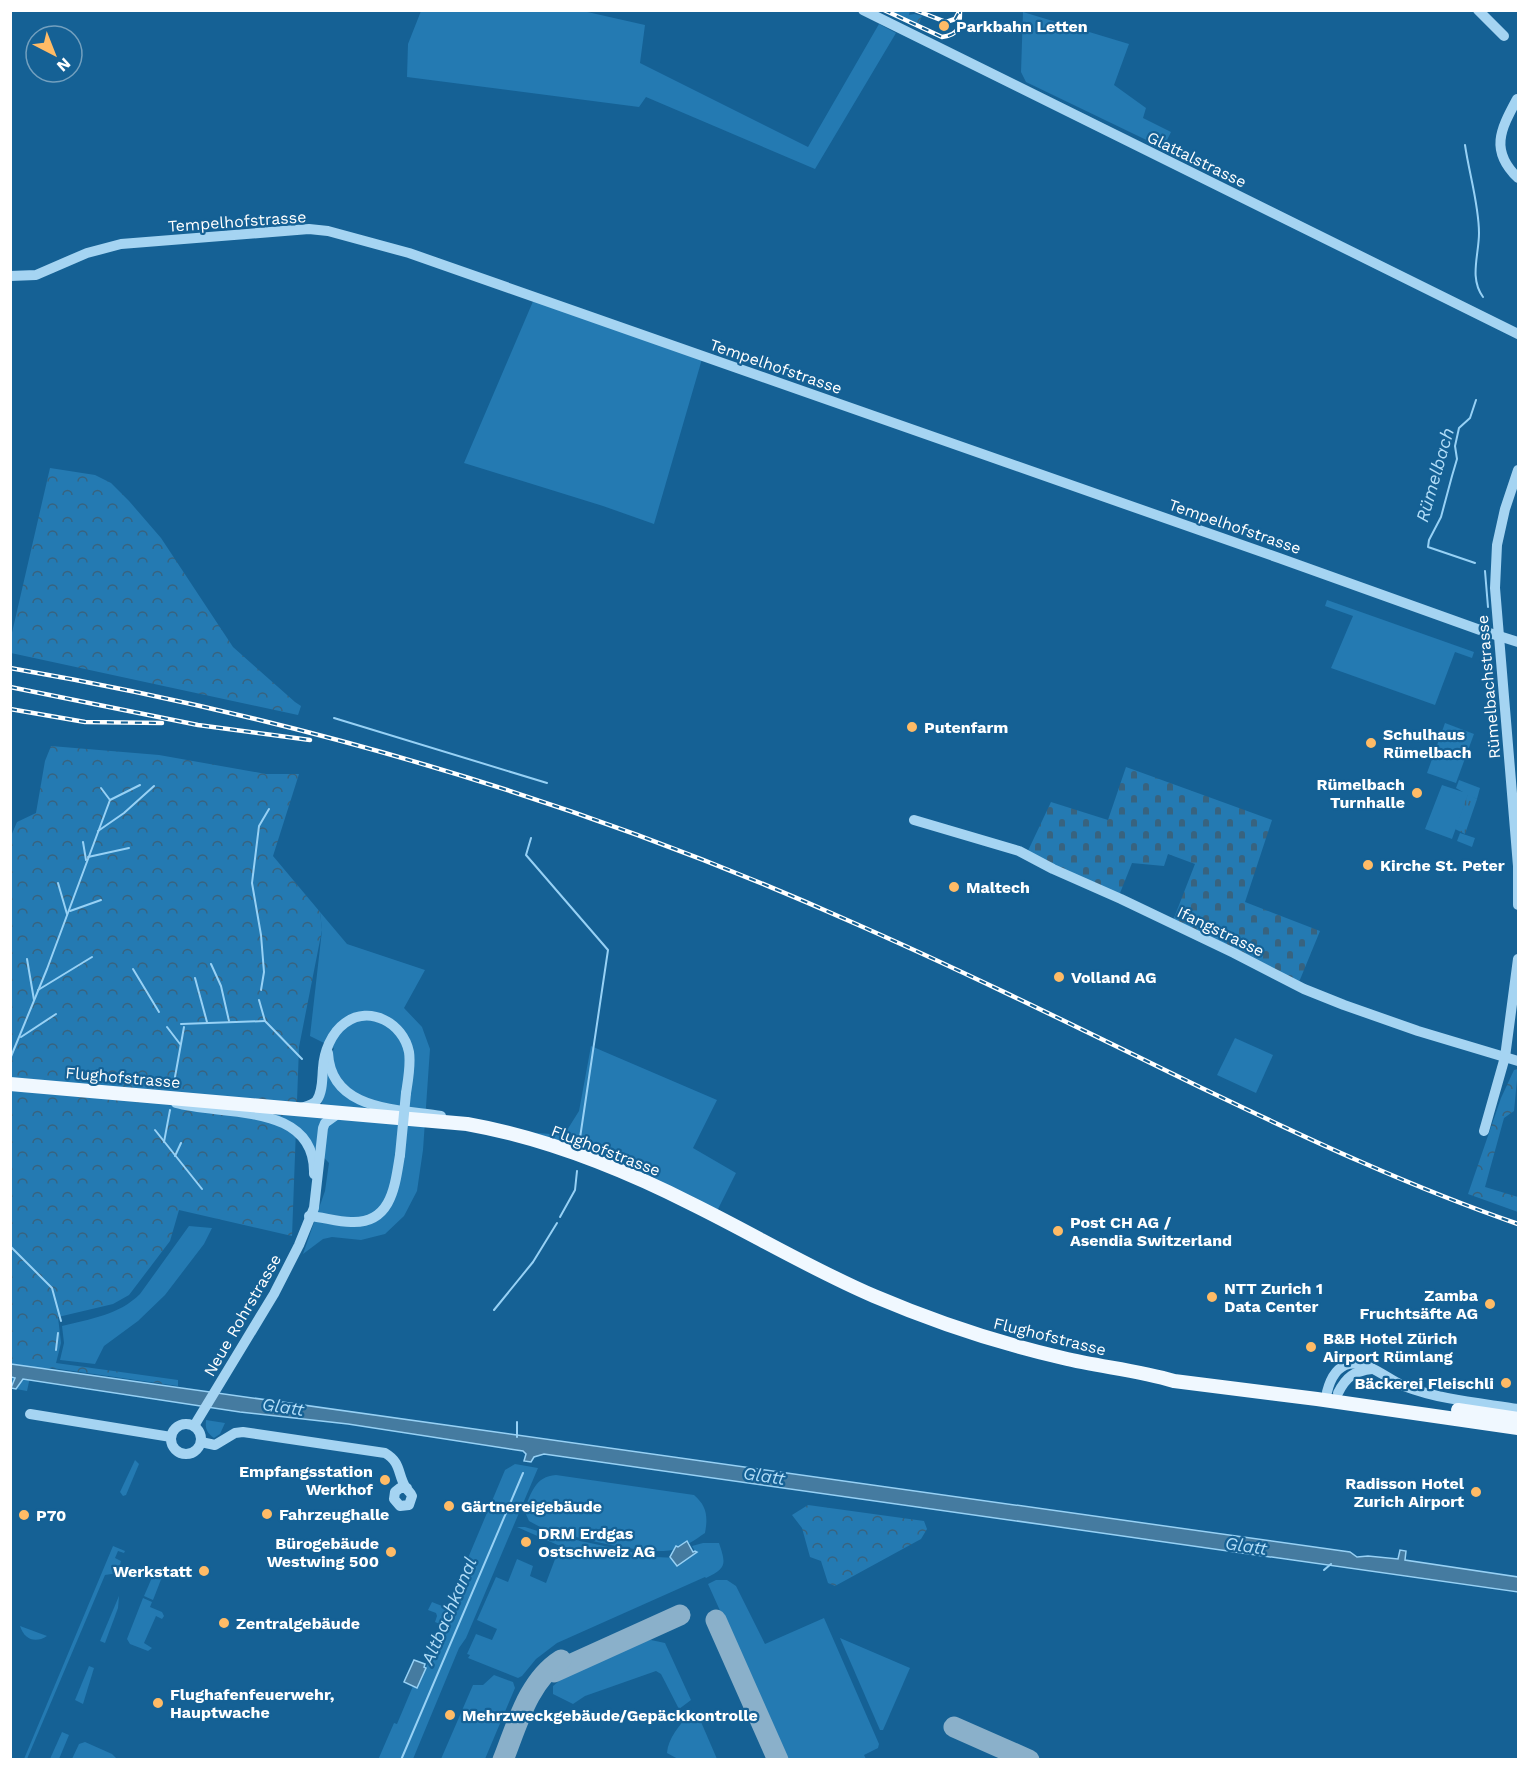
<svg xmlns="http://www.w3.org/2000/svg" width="1529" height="1770" font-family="'Work Sans',sans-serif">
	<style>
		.grass { fill: #247ab2 }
		.forest { fill: url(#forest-crowns) }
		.cemetery { fill: url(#cemetery-stones) }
		.park { fill: url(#park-tufts) }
		.water { fill: #457ba0; stroke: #97d1f5; stroke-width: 1.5 }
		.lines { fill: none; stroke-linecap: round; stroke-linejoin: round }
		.stream { stroke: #97d1f5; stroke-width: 2 }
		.taxiway { stroke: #8ab0ca; stroke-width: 21 }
		.minor { stroke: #a5d4f2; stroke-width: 10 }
		.major { stroke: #f0f8ff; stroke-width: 14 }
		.rail-casing { stroke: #fff; stroke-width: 4.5 }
		.rail { stroke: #156195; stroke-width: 2; stroke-dasharray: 7; stroke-linecap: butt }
		.minor-bridge { stroke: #a5d4f2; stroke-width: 10 }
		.poi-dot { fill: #fb6; stroke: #156195; stroke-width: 2 }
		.labels { text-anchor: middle; stroke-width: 4.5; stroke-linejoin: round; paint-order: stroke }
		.poi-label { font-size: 16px; font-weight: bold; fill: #fff; stroke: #156195; text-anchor: start }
		.street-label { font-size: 16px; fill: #fff; stroke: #156195 }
		.water-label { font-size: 18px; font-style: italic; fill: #b1ddf8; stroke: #156195 }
	</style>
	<defs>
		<pattern id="forest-crowns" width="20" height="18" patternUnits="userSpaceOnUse" patternTransform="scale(1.5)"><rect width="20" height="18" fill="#247ab2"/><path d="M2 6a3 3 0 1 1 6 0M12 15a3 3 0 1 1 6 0" fill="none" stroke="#38637f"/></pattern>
		<pattern id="cemetery-stones" width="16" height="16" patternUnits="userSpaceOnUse" patternTransform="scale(1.5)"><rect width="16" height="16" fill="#247ab2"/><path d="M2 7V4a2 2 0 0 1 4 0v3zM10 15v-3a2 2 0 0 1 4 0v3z" fill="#38637f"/></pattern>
		<pattern id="park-tufts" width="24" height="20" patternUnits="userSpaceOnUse" patternTransform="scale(1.5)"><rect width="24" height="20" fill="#247ab2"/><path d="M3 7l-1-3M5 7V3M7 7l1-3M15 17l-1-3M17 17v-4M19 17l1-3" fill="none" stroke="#38637f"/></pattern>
	</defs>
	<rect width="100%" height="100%" fill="#156195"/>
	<g class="grass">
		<polygon points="421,11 583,11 645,25 640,63 808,147 879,24 896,33 815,169 646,97 639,107 407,77 408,44"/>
		<polygon points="1023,12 1129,44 1114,85 1146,108 1143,118 1171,132 1163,148 1026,82 1021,72"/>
		<polygon points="534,299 702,359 654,524 603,506 464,463"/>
		<polygon points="1327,600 1474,652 1472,658 1455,652 1435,705 1331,668 1353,616 1325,606"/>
		<polygon points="1445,723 1474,734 1456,783 1427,773"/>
		<polygon points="1459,780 1480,788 1477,799 1468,795 1452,839 1425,829 1442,785 1463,792 1456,788"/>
		<polygon points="1460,833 1475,838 1472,847 1457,841"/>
		<polygon points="320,912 347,944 425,970 404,1008 422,1027 430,1049 423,1150 417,1191 404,1216 385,1234 361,1240 332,1237 323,1239 303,1254 325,1191 329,1163 280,1112 320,1116 326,1072 334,1048 310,1036 322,930"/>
		<polygon points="1235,1038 1273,1055 1256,1093 1217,1075"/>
		<polygon points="591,1046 717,1100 693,1148 736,1173 717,1211 525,1132 564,1135 579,1111"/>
		<path d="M 189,1226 L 212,1228 L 204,1244 L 165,1295 L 138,1321 L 104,1346 L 95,1364 L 60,1360 L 64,1343 L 62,1326 C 90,1319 119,1315 140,1294 Z"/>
		<path d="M 206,1420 L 225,1423 L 220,1434 L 214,1438 C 207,1433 205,1429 206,1420 Z"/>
		<polygon points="135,1460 139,1464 126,1495 123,1496 120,1492"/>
		<polygon points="515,1464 538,1468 466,1638 459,1648 413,1759 378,1760 394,1723 397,1724 413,1686 417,1687 428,1663 425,1660 440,1624 435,1622 437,1616 436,1613 428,1610 432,1602 447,1608 505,1470"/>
		<path d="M 556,1475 L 694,1495 C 707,1506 708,1517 705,1533 C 695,1540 685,1547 672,1550 C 645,1556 571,1536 542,1528 L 529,1521 L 524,1510 C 531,1494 535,1476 556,1475 Z"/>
		<path d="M 517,1527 L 525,1527 L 544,1533 L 655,1557 L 678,1558 L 695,1551 L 692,1546 L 703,1543 L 719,1543 C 726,1564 727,1568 706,1578 L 705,1577 L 557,1643 L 536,1659 L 522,1676 L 518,1678 L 468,1658 L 470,1655 L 467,1654 L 476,1634 L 492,1640 L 497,1629 L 477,1620 L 496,1577 L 508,1582 L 517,1559 L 533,1566 L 530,1576 L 546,1583 L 560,1546 Z"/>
		<polygon points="113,1546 125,1551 124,1553 118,1551 115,1558 121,1561 118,1573 105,1575 27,1759 24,1759"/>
		<polygon points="154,1573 162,1577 153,1600 144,1596"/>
		<polygon points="716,1580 727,1580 736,1586 765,1644 824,1618 879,1744 878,1748 864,1755 866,1759 787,1759 708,1584"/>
		<polygon points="119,1596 118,1608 105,1643 100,1641"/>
		<polygon points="143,1598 152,1602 150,1607 162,1612 164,1616 162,1619 156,1616 144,1643 152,1648 148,1651 130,1644 127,1639"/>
		<path d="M 20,1626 L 47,1636 C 35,1644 24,1639 20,1626 Z"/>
		<polygon points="840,1638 910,1668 883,1730 880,1730"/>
		<polygon points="651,1640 665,1643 691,1700 679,1709 661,1674 656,1671 585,1696 573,1704 553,1694 553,1686 571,1671 639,1642"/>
		<polygon points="89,1666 94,1668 83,1704 75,1700"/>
		<polygon points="494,1675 513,1682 515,1688 485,1759 441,1759 473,1685 483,1685"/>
		<path d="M 693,1713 L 698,1715 L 717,1759 L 678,1759 L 667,1753 C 668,1738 680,1725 689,1714 Z"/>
		<polygon points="62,1732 69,1735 59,1759 50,1759"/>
		<polygon points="85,1742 112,1754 117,1759 72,1759 79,1744"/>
	</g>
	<g class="forest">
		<polygon points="885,11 910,11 909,15 915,14 922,16 918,26"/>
		<polygon points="50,468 95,475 111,483 129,501 161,538 233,647 295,702 301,706 298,715 11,653 11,637"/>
		<polygon points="51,746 159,755 266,774 299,774 273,856 320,912 322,930 299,1047 292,1236 179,1210 170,1241 129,1295 113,1304 58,1317 61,1343 56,1363 178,1380 178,1386 52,1368 32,1368 27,1391 11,1388 10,856 12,856 11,836 17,822 36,813 45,761"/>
		<polygon points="1518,1069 1514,1111 1504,1118 1485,1187 1518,1197 1518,1212 1468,1194 1501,1098 1514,1070"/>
		<polygon points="808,1505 924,1521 927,1529 921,1539 835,1586 828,1583 821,1561 810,1557 802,1528 792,1515"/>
	</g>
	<polygon class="cemetery" points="1126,767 1272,820 1245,902 1320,931 1299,982 1172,923 1195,864 1168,854 1164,866 1132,863 1118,898 1026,855 1051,802 1108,820"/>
	<polygon class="park" points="1468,794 1477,799 1465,834 1455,829"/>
	<g class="water">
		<polygon points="11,1364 1350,1552 1357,1557 1368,1556 1398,1559 1400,1550 1406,1551 1405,1560 1518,1577 1518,1592 544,1454 534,1457 531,1462 524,1461 526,1454 523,1451 348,1424 240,1412 23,1379 16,1389 11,1388 15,1378 11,1377"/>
		<polygon points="687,1541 693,1552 695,1551 697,1552 677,1566 670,1557 676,1546 678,1547"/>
		<polygon points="414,1660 425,1664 424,1667 426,1668 417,1688 404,1682"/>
	</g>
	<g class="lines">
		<g class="stream">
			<path d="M 1465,145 C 1469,173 1479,205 1479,233 C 1479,255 1469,278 1483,297"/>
			<polyline points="1475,563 1428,547 1429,540 1441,517 1452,476 1457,459 1455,446 1459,428 1470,418 1476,400"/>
			<polyline points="1485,571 1488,607"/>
			<polyline points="1490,674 1494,694 1496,723"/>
			<polyline points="334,718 547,783"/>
			<polyline points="101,788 110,800"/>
			<polyline points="98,831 124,813 154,786"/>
			<polyline points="531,838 526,855 608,950 580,1138"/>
			<polyline points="83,842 86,860"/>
			<polyline points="88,857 129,848"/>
			<polyline points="58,883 67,914"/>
			<polyline points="70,911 101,900"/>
			<polyline points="27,959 34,1000"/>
			<polyline points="211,964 221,986 229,1021"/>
			<polyline points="133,969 159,1012"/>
			<polyline points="195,978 207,1022"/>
			<polyline points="38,990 92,957"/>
			<polyline points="261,990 264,972 261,935 252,883 259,826 269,809"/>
			<polyline points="259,1000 265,1021 302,1059"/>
			<polyline points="181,1024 265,1021"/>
			<polyline points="167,1027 180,1044"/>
			<polyline points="21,1037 56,1014"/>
			<polyline points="10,1059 47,969 110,800 140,785"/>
			<polyline points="173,1088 184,1027"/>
			<polyline points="155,1130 202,1189"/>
			<polyline points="164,1142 170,1110"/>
			<polyline points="175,1156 181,1143"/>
			<polyline points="560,1217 575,1190 577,1171"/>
			<polyline points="10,1246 52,1288 61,1321"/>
			<polyline points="494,1310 533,1262 557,1223"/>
			<polyline points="56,1350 58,1333"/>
			<polyline points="517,1437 517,1422"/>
			<polyline points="1324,1570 1331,1564"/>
			<polyline points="401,1760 523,1473"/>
		</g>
		<g class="taxiway">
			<polyline points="716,1620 778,1760"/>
			<polyline points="554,1672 680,1615"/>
			<polyline points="954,1727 1029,1760"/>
			<path d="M 503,1760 C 517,1725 528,1681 561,1660"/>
		</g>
		<g class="minor">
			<polyline points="863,10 1518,334"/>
			<polyline points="1478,10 1504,36"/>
			<path d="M 1517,99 C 1501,129 1489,150 1518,178"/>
			<polyline points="10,276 36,275 87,253 121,244 309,229 328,231 409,253 1279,558 1480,630 1518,642"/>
			<polyline points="1518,470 1505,509 1497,545 1495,588 1518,866 1518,905"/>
			<polyline points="914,820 1019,851 1053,869 1121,899 1234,953 1304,989 1344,1005 1418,1031 1518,1061"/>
			<path d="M 328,1053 C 331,1111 398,1109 441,1116"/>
			<path d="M 176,1103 C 223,1116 316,1102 314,1174"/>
			<path d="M 301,1108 C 307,1106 313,1105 317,1100 C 323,1091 322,1078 323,1068 C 324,1052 331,1033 345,1023 C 370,1005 403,1023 409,1052 C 411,1065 408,1080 406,1093"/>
			<polyline points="1484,1131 1505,1057 1518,959"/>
			<path d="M 309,1216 C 323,1217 337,1222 351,1222 C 392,1224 395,1185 400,1155"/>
			<path d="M 1327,1392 C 1330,1380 1336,1367 1349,1364 C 1368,1360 1388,1380 1404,1386 C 1441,1400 1480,1403 1518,1409"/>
			<path d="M 1338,1393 C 1346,1377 1354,1371 1372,1369"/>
			<polyline points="30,1414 171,1437"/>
			<circle cx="186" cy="1439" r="15"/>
			<polyline points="194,1426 274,1294 299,1245 314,1208 323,1128 325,1123 339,1113"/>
			<path d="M 201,1442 L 215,1445 L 235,1433 L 243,1432 L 385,1453 C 402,1463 397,1474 406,1488 C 408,1491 411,1493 412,1496 L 409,1505 L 400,1506 L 394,1499 L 395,1492 L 400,1488 L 407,1488"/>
		</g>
		<g class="major">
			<path d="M 10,1084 L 467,1124 C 546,1138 621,1168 692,1204 C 753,1234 811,1269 874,1296 C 935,1322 998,1343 1063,1358 C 1100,1367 1138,1370 1174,1381 L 1317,1399 L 1518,1428"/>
			<polyline points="1458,1410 1518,1419"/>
		</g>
		<g class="rail-casing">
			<g id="rail">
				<path d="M 884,10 L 942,37 C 960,35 960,26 960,10"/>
				<polyline points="915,10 946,22 955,19 960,10"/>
				<path d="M 10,668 C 298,718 580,801 847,920 C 968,973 1087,1032 1206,1090 C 1308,1139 1411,1187 1518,1224"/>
				<polyline points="10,687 198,725 310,740"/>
				<polyline points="10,709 85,722 162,723"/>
			</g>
		</g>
		<use href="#rail" class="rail"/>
		<polyline class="minor-bridge" points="400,1155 406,1093"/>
	</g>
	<g class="poi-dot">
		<circle cx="944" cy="26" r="6"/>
		<circle cx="912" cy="727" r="6"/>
		<circle cx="1371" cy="743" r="6"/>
		<circle cx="1417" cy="793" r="6"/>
		<circle cx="1368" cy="865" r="6"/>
		<circle cx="954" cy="887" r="6"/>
		<circle cx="1059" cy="977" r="6"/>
		<circle cx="1058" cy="1231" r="6"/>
		<circle cx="1212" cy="1297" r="6"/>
		<circle cx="1490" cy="1304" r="6"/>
		<circle cx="1311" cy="1347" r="6"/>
		<circle cx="1506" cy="1383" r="6"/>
		<circle cx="385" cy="1480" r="6"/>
		<circle cx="1476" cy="1492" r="6"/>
		<circle cx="449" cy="1506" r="6"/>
		<circle cx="267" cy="1514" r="6"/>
		<circle cx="24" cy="1515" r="6"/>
		<circle cx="526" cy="1542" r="6"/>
		<circle cx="391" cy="1552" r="6"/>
		<circle cx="204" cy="1571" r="6"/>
		<circle cx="224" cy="1623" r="6"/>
		<circle cx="158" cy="1703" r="6"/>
		<circle cx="450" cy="1715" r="6"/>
	</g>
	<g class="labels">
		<g class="poi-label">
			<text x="956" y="32">Parkbahn Letten</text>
			<text x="924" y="733">Putenfarm</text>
			<text x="1383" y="740">Schulhaus<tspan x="1383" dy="18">Rümelbach</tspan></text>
			<text x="1405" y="790" text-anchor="end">Rümelbach<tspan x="1405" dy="18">Turnhalle</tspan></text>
			<text x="1380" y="871">Kirche St. Peter</text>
			<text x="966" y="893">Maltech</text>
			<text x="1071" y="983">Volland AG</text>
			<text x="1070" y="1228">Post CH AG /<tspan x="1070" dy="18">Asendia Switzerland</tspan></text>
			<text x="1224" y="1294">NTT Zurich 1<tspan x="1224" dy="18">Data Center</tspan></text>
			<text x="1478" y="1301" text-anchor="end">Zamba<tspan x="1478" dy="18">Fruchtsäfte AG</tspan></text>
			<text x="1323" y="1344">B&amp;B Hotel Zürich<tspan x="1323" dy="18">Airport Rümlang</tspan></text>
			<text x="1494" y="1389" text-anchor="end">Bäckerei Fleischli</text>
			<text x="373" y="1477" text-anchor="end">Empfangsstation<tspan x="373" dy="18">Werkhof</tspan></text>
			<text x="1464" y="1489" text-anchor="end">Radisson Hotel<tspan x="1464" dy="18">Zurich Airport</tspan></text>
			<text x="461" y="1512">Gärtnereigebäude</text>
			<text x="279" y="1520">Fahrzeughalle</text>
			<text x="36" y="1521">P70</text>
			<text x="538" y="1539">DRM Erdgas<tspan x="538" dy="18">Ostschweiz AG</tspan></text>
			<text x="379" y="1549" text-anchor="end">Bürogebäude<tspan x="379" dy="18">Westwing 500</tspan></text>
			<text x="192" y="1577" text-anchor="end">Werkstatt</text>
			<text x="236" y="1629">Zentralgebäude</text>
			<text x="170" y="1700">Flughafenfeuerwehr,<tspan x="170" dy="18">Hauptwache</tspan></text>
			<text x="462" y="1721">Mehrzweckgebäude/Gepäckkontrolle</text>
		</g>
		<g class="street-label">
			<text transform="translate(1197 159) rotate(26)" y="6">Glattalstrasse</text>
			<text transform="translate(237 221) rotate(-4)" y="6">Tempelhofstrasse</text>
			<text transform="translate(776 366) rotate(19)" y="6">Tempelhofstrasse</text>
			<text transform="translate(1235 526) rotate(19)" y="6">Tempelhofstrasse</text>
			<text transform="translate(1488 687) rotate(-95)" y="6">Rümelbachstrasse</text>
			<text transform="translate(1221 931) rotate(26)" y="6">Ifangstrasse</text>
			<text transform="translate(123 1077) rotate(5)" y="6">Flughofstrasse</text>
			<text transform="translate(606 1150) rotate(21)" y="6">Flughofstrasse</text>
			<text transform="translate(242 1315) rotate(-60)" y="6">Neue Rohrstrasse</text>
			<text transform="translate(1050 1336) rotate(14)" y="6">Flughofstrasse</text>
		</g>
		<g class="water-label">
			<text transform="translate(1435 475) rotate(-74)" y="6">Rümelbach</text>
			<text transform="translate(283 1407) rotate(8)" y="6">Glatt</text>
			<text transform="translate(764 1476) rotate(8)" y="6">Glatt</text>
			<text transform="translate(1246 1546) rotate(8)" y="6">Glatt</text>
			<text transform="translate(449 1611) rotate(-67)" y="6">Altbachkanal</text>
		</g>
	</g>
	<rect width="1529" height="1770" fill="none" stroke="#ffffff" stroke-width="24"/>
	<g transform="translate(54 54) rotate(138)"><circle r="28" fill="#156195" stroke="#73a0bf" stroke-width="1.5"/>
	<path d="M0-4.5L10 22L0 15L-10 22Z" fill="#ffbb66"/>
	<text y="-9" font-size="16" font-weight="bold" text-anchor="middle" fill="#ffffff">N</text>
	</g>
</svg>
